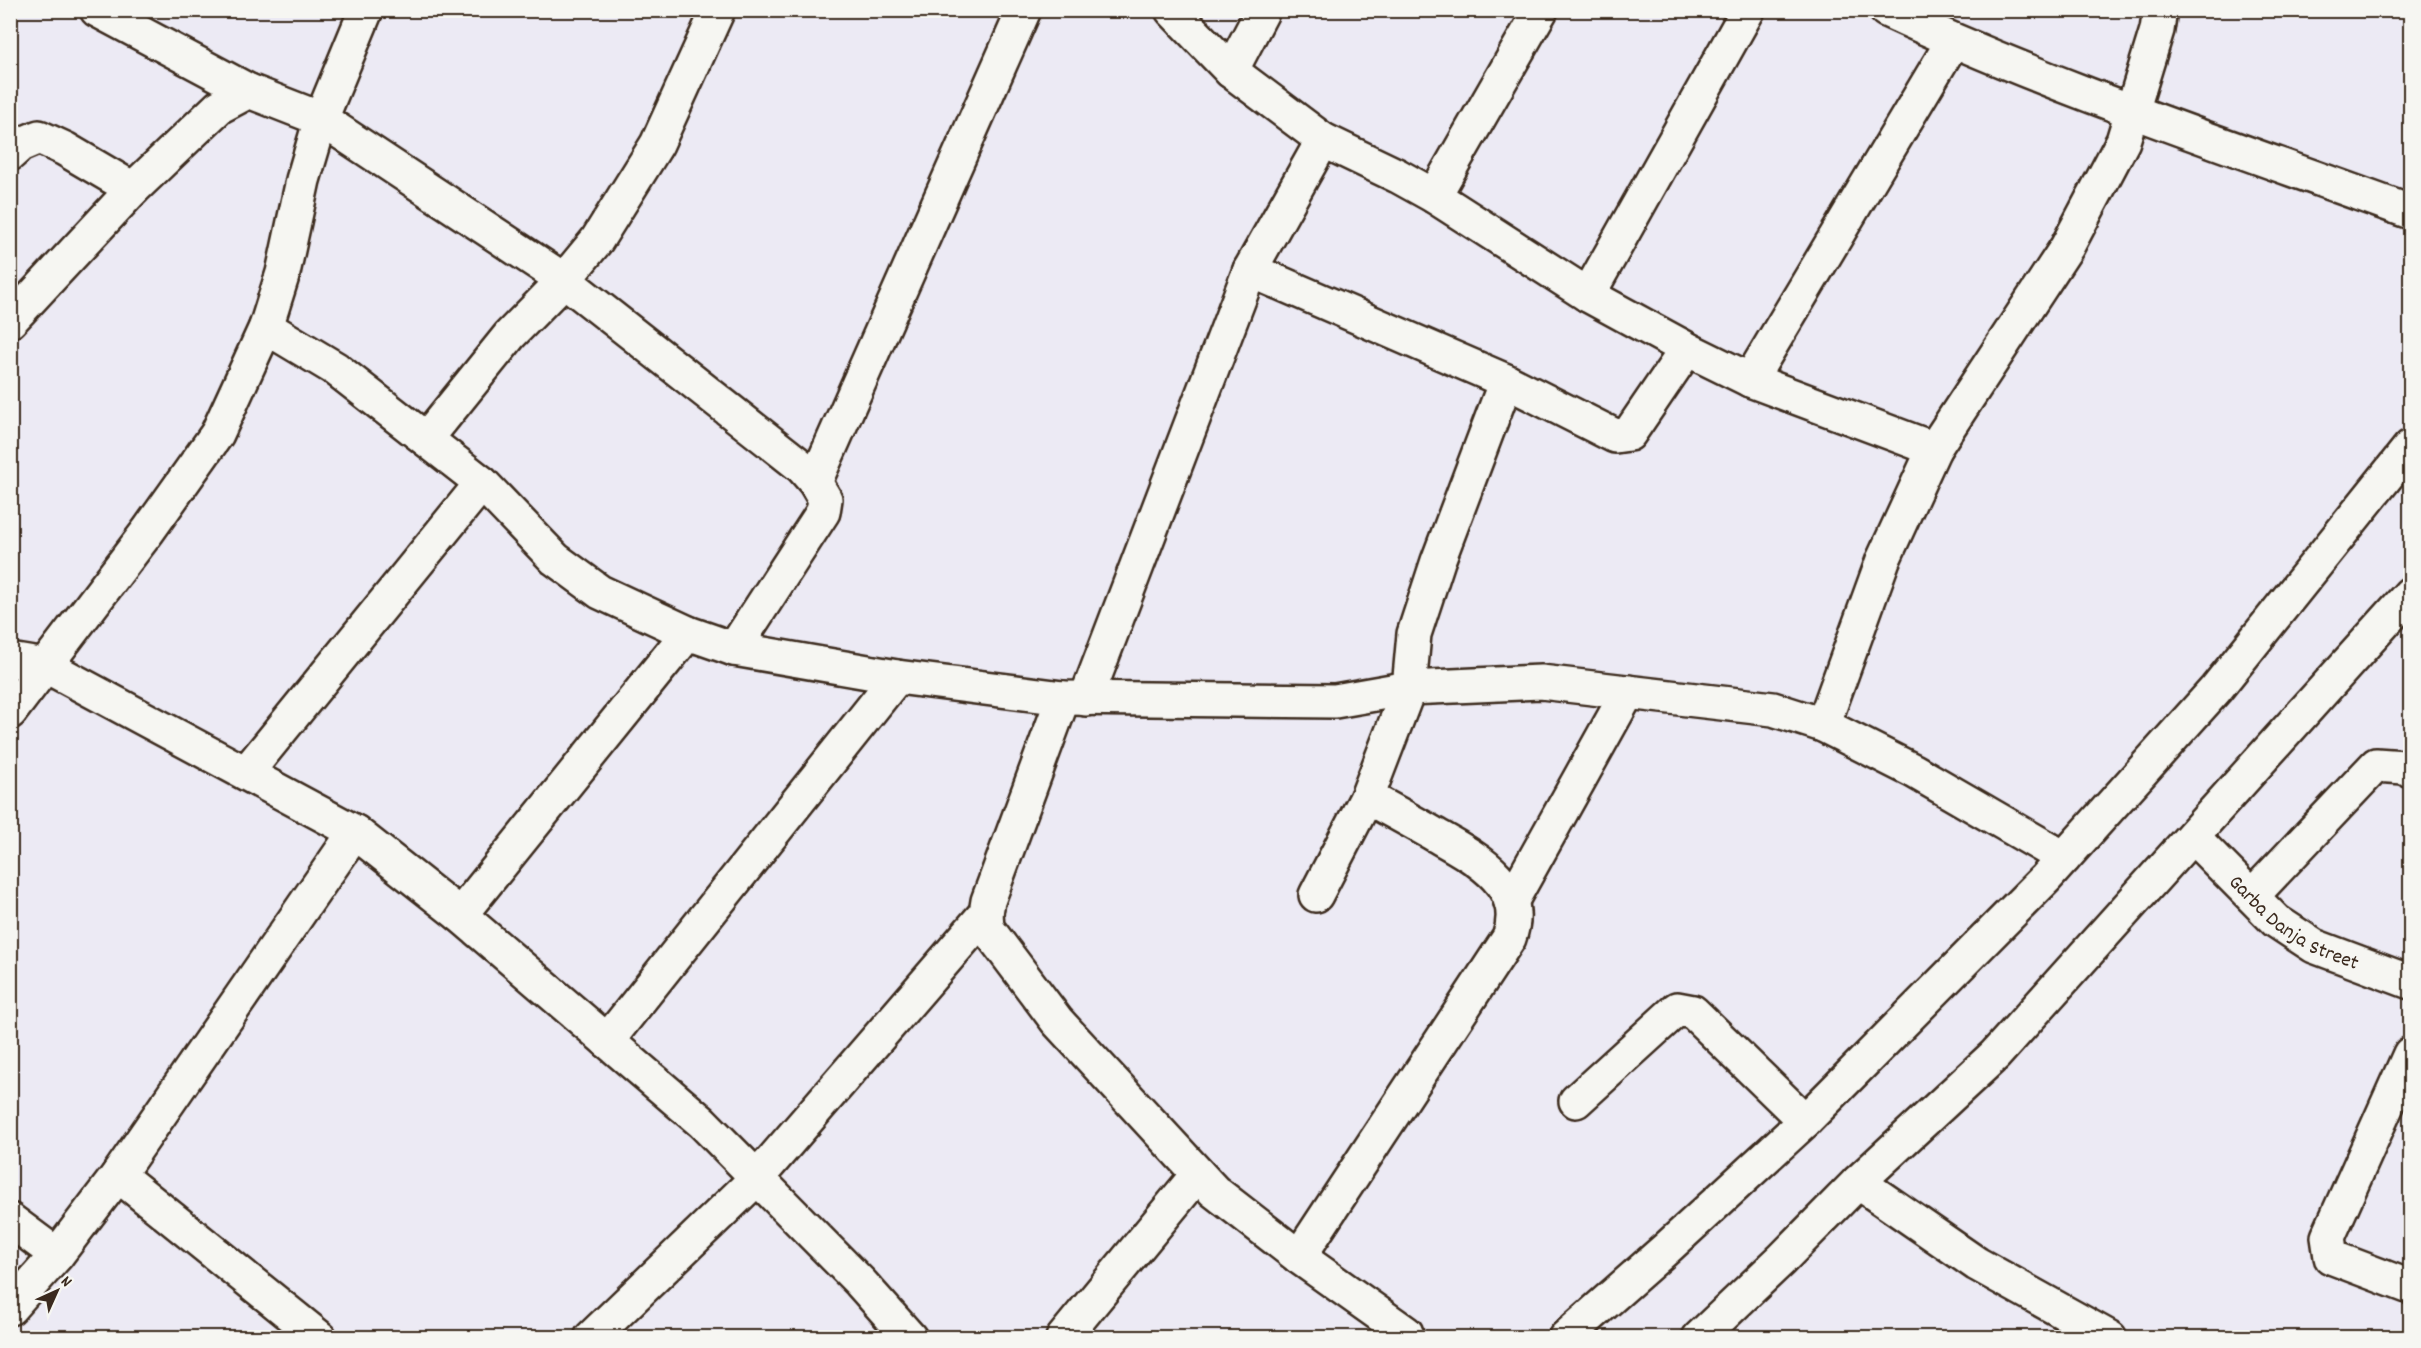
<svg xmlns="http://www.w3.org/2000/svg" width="2421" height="1348" font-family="Dekko,sans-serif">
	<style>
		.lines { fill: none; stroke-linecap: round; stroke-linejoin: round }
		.minor-casing { stroke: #3b2a1e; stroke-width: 38 }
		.major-casing { stroke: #3b2a1e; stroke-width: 38 }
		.minor { stroke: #f6f6f2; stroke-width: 33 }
		.major { stroke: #f6f6f2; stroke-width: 33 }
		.labels { text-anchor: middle; stroke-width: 6; stroke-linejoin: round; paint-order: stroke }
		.street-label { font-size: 21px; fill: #3b2a1e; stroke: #f6f6f2 }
	</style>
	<rect width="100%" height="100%" fill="#eceaf4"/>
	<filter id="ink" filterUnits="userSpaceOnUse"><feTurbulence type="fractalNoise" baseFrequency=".0167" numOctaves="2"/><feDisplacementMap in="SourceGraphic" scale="12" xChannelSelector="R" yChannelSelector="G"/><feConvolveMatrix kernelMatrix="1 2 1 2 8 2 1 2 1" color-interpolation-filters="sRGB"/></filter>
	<g filter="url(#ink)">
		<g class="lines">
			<g class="minor-casing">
				<g id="minor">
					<polyline points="97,10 249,91"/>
					<polyline points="1172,10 1231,71 1323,140 1398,176 1434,196 1588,295 1687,349 1750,380 1934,449"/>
					<path d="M 1886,10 C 2056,89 2235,148 2410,212"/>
					<polyline points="1231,71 1263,10"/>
					<polyline points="10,154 20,145 39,137 65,149 133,189"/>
					<polyline points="1434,196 1541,10"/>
					<polyline points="1250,270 1506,381 1615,436 1629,434 1687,349"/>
					<polyline points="1588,295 1748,10"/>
					<polyline points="10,321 133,189 219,107 249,91 321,119 564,280 802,467 815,482 825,499 823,512 734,649"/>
					<polyline points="266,327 336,369 482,483 555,559 600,592 688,633 734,649 897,677 1063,698 1335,701 1409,688 1541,682 1773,709 1823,725 1914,771 2064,858"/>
					<polyline points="1750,380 1953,41"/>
					<polyline points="426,439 510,335 564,280 597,240 657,144 718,10"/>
					<polyline points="815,482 1024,10"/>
					<polyline points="10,660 46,666 355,832 460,915 702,1122 860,1282 910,1338"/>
					<polyline points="1063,698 988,901 986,913 987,928 1057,1021 1214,1191 1299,1257 1406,1333 1406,1338"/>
					<polyline points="1086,699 1250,270 1323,140"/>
					<polyline points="10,712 148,531 217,434 266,327 283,273 303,180 321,119 366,10"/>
					<polyline points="1823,725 1883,560 1934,449 2067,247 2123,141 2157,30 2160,10"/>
					<polyline points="246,773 482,483"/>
					<path id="s1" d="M 2193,837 L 2276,921 L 2314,946 L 2410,982"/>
					<polyline points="1316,895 1367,797"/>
					<polyline points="2252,896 2376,765 2404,767 2410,770"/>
					<polyline points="1511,902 1628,692"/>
					<polyline points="460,915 688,633"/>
					<polyline points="607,1041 897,677"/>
					<polyline points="2410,1054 2328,1237 2331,1257 2410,1287"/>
					<polyline points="1576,1101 1677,1009 1693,1012 1805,1121"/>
					<polyline points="118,1175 320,1338"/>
					<polyline points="1858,1182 1977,1264 2110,1338"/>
					<polyline points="10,1220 57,1255"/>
					<path d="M 1299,1257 L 1509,938 C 1529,883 1472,856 1432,833 C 1411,821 1389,809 1367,797 L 1409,688 L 1414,634 L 1438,561 L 1506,381"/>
					<polyline points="10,1308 57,1255 118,1175 355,832"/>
					<polyline points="591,1338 757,1178 986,913"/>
					<polyline points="1063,1338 1198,1174"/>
				</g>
			</g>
			<g class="major-casing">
				<g id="major">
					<polyline points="1565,1338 1667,1248 1805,1121 2046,878 2216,689 2410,447"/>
					<polyline points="1699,1338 1781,1260 1858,1182 1995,1055 2410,594"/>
				</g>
			</g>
			<use href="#minor" class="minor"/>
			<use href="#major" class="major"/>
		</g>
	</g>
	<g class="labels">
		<g class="street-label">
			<text dy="7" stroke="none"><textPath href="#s1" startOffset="134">Garba Danja Street</textPath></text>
		</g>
	</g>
	<rect width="2421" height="1348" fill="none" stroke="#f6f6f2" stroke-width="36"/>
	<rect x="18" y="18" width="2385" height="1312" fill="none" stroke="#3b2a1e" stroke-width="2" filter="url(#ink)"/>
	<g transform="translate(57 1291) rotate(45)" stroke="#f6f6f2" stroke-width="4.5" paint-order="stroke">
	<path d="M0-4.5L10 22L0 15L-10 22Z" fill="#3b2a1e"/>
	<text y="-9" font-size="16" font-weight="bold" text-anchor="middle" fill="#3b2a1e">N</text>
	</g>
</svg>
